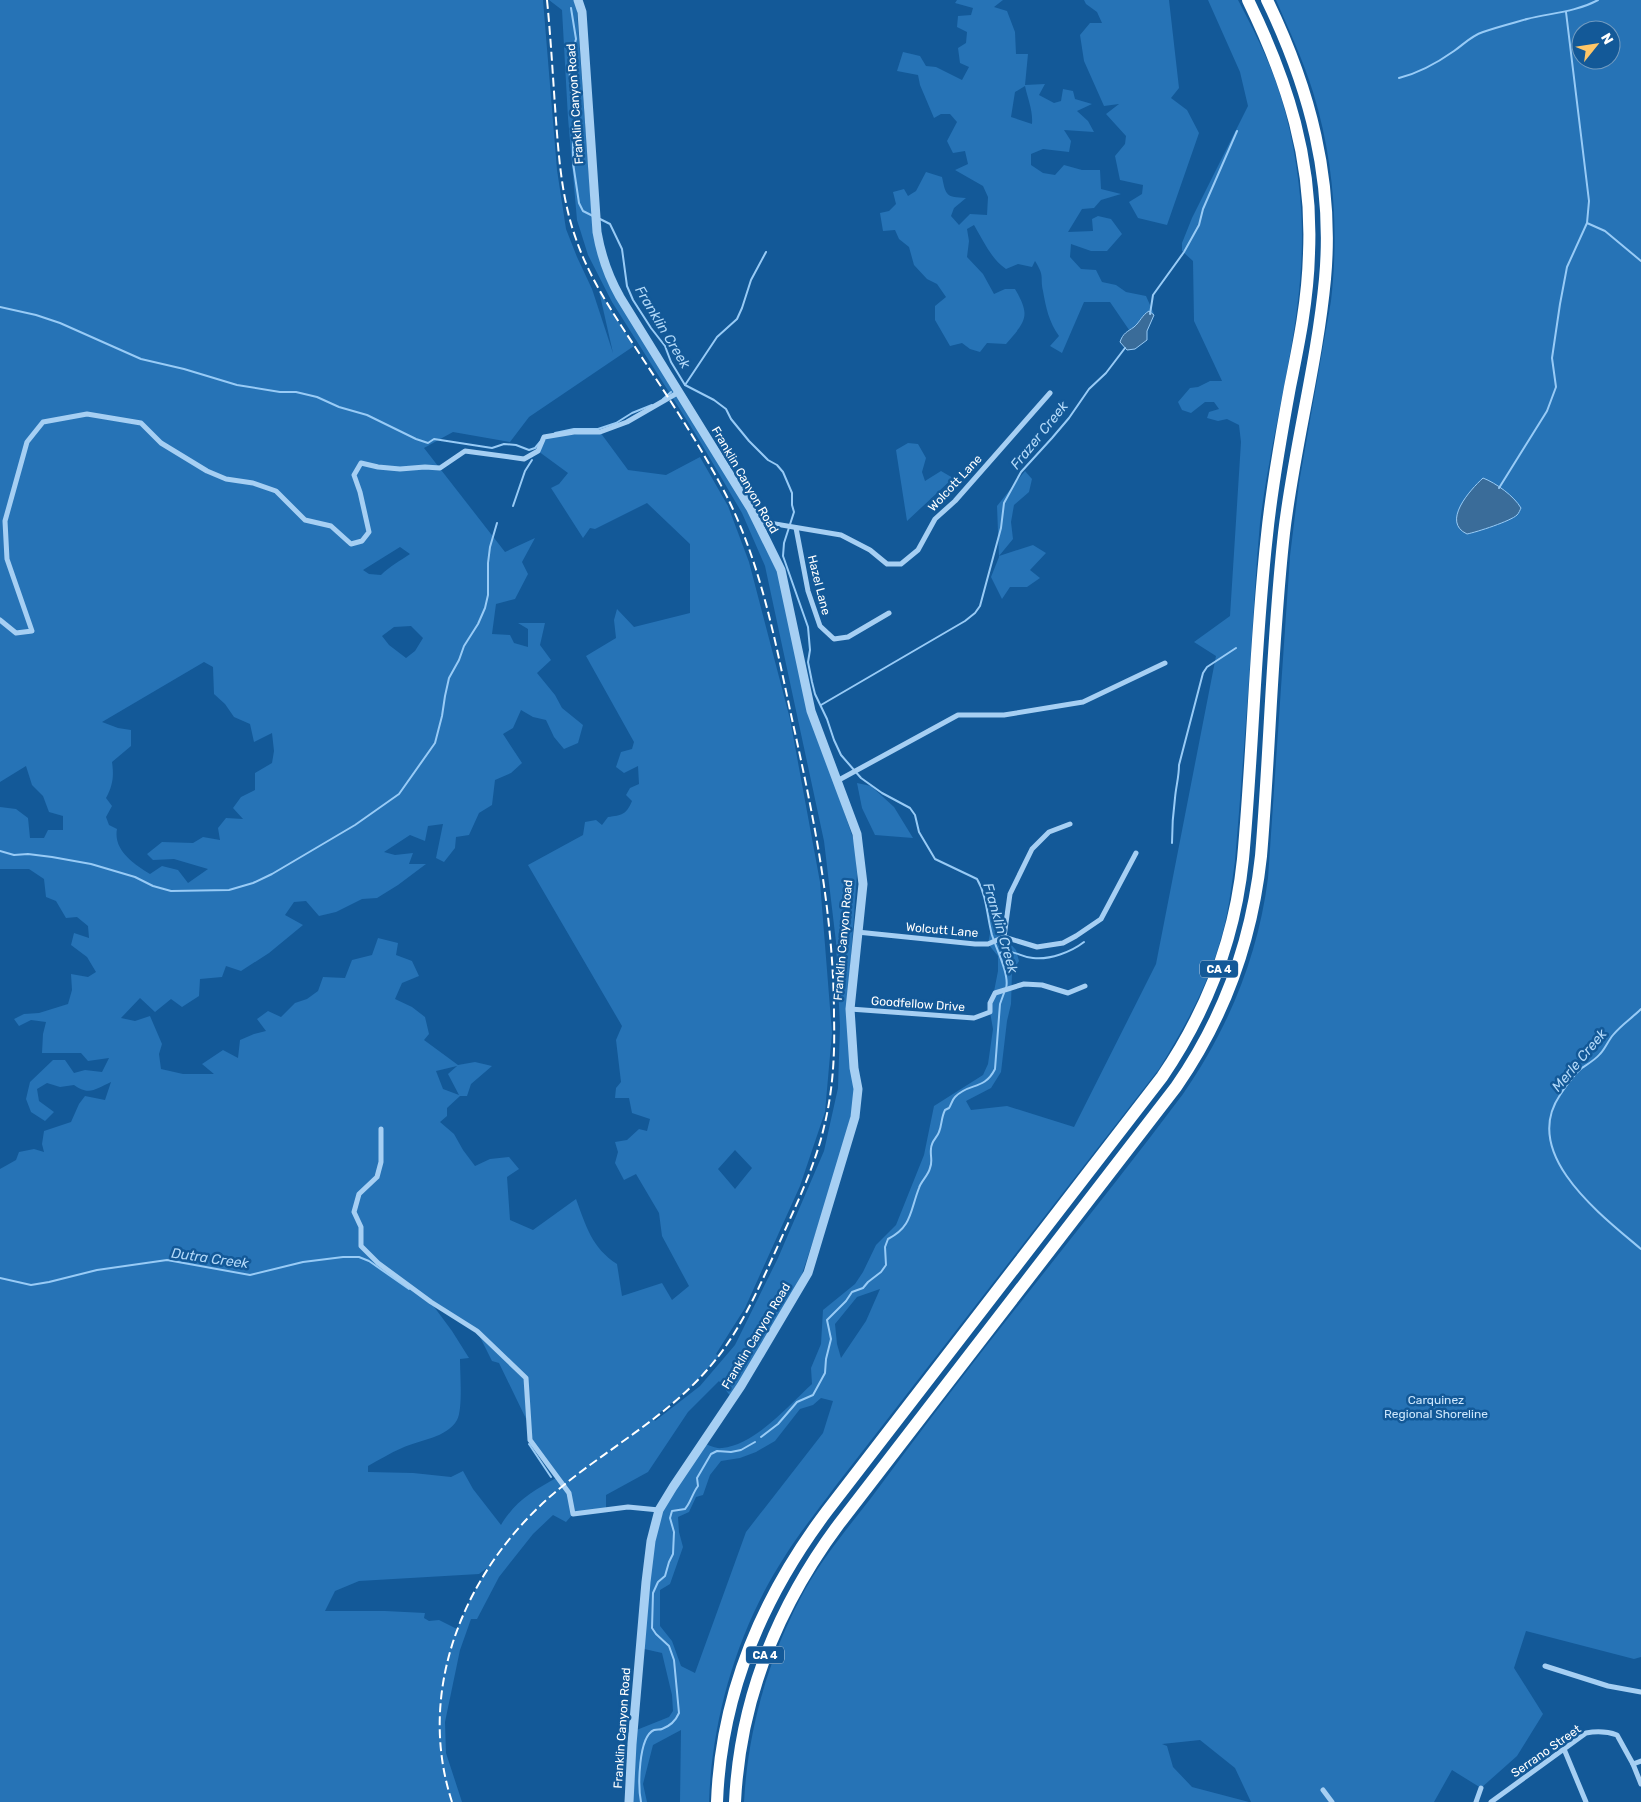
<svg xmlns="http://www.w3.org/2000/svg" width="1641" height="1802" font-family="Rubik,sans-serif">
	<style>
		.green { fill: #2673b6; fill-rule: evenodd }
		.water { fill: #3a6c99; stroke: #98cbf6 }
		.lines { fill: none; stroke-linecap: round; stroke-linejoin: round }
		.stream { stroke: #98cbf6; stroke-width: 2 }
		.minor { stroke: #a6cff3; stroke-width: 5 }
		.tertiary { stroke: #a6cff3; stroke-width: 9 }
		.motorway { stroke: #fff; stroke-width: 12 }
		.rail { stroke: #fff; stroke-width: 2; stroke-dasharray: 9 4; stroke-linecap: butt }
		.labels { text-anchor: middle; stroke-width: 5; stroke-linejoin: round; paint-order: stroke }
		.shield { fill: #135998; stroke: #b8cde0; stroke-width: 1 }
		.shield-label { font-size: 11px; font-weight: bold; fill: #fff }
		.street-label { font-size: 12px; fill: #fff; stroke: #135998 }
		.park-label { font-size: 12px; fill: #cde7fd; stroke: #135998 }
		.water-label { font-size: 14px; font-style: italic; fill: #b2d9f9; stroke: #135998 }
	</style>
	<rect width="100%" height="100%" fill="#135998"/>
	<g class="green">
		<path d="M 0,0 L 543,0 L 557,170 L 566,229 L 577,257 L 592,289 L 613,353 L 599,291 L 634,346 L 529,417 L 510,442 L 453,432 L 424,448 L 505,552 L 535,538 L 522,562 L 528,574 L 515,599 L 496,604 L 492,634 L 510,635 L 514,643 L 528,647 L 528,629 L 518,623 L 545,623 L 540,645 L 551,660 L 537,673 L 555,695 L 562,708 L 583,725 L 578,743 L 564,749 L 554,737 L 546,720 L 533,717 L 521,710 L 513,728 L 503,734 L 522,763 L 511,773 L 495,780 L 492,805 L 479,813 L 469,835 L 456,837 L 455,848 L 444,862 L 436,858 L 443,824 L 428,826 L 425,841 L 410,835 L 384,852 L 395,855 L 413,853 L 409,864 L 426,864 L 398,885 L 377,898 L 362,899 L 336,912 L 319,916 L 306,901 L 294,902 L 285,915 L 303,925 L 269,953 L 241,971 L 226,966 L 222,977 L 200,979 L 199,996 L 182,1007 L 171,999 L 155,1012 L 140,998 L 121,1018 L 135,1021 L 150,1016 L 162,1044 L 159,1054 L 161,1069 L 183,1074 L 214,1074 L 202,1064 L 223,1050 L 238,1058 L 240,1040 L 254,1034 L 266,1031 L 257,1019 L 268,1011 L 281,1017 L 295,1003 L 307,999 L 318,991 L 323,977 L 345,978 L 352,960 L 372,955 L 378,938 L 398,943 L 396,955 L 412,961 L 419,976 L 402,983 L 395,999 L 412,1007 L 425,1017 L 429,1034 L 424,1040 L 458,1065 L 475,1062 L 492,1066 L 471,1084 L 467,1096 L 460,1096 L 447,1108 L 447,1116 L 440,1122 L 454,1134 L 463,1150 L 475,1166 L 490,1159 L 509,1157 L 519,1169 L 507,1177 L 510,1220 L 533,1230 L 576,1199 C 586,1226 592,1248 617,1264 L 622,1296 L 662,1283 L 672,1300 L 689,1286 L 662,1236 L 659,1213 L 636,1174 L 624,1180 L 615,1163 L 618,1152 L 615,1142 L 627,1140 L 639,1129 L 647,1131 L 650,1119 L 632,1113 L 629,1098 L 615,1098 L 616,1088 L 621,1082 L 616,1040 L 622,1026 L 528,865 L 583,835 L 585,822 L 596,820 L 602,825 L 608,817 C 622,815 626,815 632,801 L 626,795 L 630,788 L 639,784 L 638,766 L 624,773 L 616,767 L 621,752 L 632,749 L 634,742 L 586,656 L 616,638 L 614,620 L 617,609 L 634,627 L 690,613 L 690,544 L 647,503 L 595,529 L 590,528 L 583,538 L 551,488 L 559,484 L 568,473 L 538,451 L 544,437 L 600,432 L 628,470 L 666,475 L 700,457 L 728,506 L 749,562 L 790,719 L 820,882 L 832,1033 L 825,1112 L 800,1186 L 745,1308 L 716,1354 L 719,1356 L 690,1388 L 653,1418 L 655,1421 L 700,1386 L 735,1345 L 778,1258 L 824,1151 L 838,1088 L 840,1026 L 836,942 L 824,841 L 765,566 L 742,513 L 698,438 L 612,302 L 588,255 L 577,220 L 568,118 L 562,10 L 549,0 L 578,0 L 577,12 L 593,232 L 602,268 L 614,290 L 741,492 L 780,575 L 806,700 L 855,844 L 857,874 L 847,1013 L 855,1096 L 844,1148 L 801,1277 L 731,1397 L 719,1381 L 688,1412 L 648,1472 L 606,1495 L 606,1510 L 573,1514 L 566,1522 L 553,1515 L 533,1534 L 499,1577 L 477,1619 L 471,1619 L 460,1650 L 445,1722 L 446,1753 L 462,1802 L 0,1802 L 0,1169 L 16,1160 L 19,1152 L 34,1149 L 44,1152 L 42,1144 L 44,1131 L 71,1122 L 79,1104 L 85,1096 L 105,1100 L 111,1082 C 95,1089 90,1096 74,1085 L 60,1087 L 47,1083 L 37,1089 L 39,1101 L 54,1112 L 45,1121 L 31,1112 L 26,1099 L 30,1082 L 53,1060 L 65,1060 L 74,1073 L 85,1070 L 102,1072 L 109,1058 L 88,1061 L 81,1053 L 42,1053 L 43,1034 L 46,1022 L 31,1020 L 19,1026 L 14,1019 L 24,1014 L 39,1013 L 68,1004 L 72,990 L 71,974 L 88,977 L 96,972 L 87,957 L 71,945 L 74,933 L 89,938 L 88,926 L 77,917 L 66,918 L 56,901 L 46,897 L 44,879 L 29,869 L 0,869 L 0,807 L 16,809 L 28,818 L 30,838 L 44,838 L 48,830 L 63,830 L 63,816 L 49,812 L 43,796 L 32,785 L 26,766 L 0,782 ZM 400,547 L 410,554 C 400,561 390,566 381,575 L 369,574 L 363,570 ZM 411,626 L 423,638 L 415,651 L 406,658 L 389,645 L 382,636 L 394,627 ZM 204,662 L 213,667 L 214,694 L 225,704 L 234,717 L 250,724 L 254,742 L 272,733 L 274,751 L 272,763 L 255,773 L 255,790 L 241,797 L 233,808 L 243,819 L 226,818 L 218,828 L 220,840 L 203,837 L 193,843 L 162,842 L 147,854 L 153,860 L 174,859 L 208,869 L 188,883 L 178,870 L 162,866 L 150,874 C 134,864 113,850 117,829 L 109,825 L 106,817 L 112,806 L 106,798 C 113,785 114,776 112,762 L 131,746 L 131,730 L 118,728 L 102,722 ZM 457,1066 L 448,1074 L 459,1095 L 443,1089 L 436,1071 ZM 735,1150 L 752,1168 L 735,1189 L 718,1169 ZM 432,1304 L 477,1331 L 492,1361 L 499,1363 L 530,1427 L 530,1440 L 558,1477 C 533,1491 516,1500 501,1525 L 473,1489 L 463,1471 L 451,1477 L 413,1473 L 368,1472 L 368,1466 C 379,1460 390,1453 402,1448 C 419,1440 447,1438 457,1420 C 463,1409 460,1373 460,1359 L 469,1358 L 452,1331 ZM 487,1568 L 469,1602 L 457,1629 L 439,1620 L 429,1621 L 424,1618 L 425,1613 L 385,1611 L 325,1611 L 335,1591 L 359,1581 L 479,1574 Z"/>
		<path d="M 957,0 L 1003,0 L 994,7 L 1007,11 L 1015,32 L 1016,54 L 1028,54 L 1025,85 L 1045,84 L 1039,95 L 1054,103 L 1061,101 L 1063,89 L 1073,91 L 1075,99 L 1092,104 L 1077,111 L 1088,121 L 1094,132 L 1064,130 L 1071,141 L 1069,152 L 1043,149 L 1031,154 L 1031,165 L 1043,173 L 1055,175 L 1064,165 L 1082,170 L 1100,170 L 1101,189 L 1121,194 L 1101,200 L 1094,208 L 1082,209 L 1068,232 L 1093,231 L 1092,219 L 1098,216 L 1111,219 L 1122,234 L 1107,251 L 1091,251 L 1071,244 L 1070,257 L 1081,269 L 1096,270 L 1102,282 L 1116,285 L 1126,292 L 1146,296 L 1154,314 L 1138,343 L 1110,302 L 1084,302 L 1062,353 L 1050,346 L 1059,336 C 1049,322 1046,308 1043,291 C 1040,276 1045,277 1035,261 L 1032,267 L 1018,264 L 1006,269 C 991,259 983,240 974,225 L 967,229 L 969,241 L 967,257 L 983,274 L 994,294 L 1005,289 L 1015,289 C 1031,316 1026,321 1006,344 L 987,343 L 980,352 L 970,349 L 962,343 L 950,346 L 935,320 L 935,306 L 946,297 L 937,284 L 927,279 L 914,265 L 909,247 L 899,239 L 895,230 L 883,231 L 880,213 L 889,211 L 896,204 L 893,192 L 904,189 L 908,196 L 916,191 L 926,172 L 942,177 C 946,196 946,197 966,198 L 954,208 L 951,216 L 959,225 L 970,214 L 987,215 L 988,197 L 983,186 L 955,170 L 968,164 L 965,151 L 953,153 L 947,141 L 957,122 L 950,114 L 941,114 L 934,118 L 920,85 L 918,75 L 897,71 L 903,52 L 920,56 L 926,66 L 936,67 L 962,80 L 969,67 L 960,63 L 958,48 L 966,43 L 967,32 L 957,27 L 958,16 L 971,15 L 973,8 L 955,3 ZM 1025,86 C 1028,100 1033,110 1032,124 L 1011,117 L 1015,92 Z"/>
		<polygon points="1084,0 1169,0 1179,88 1171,98 1187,110 1199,133 1167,225 1138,218 1129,202 1142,194 1143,185 1120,180 1115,156 1125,144 1126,136 1106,114 1119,104 1104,106 1084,61 1080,35 1090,23 1102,23 1097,12 1086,4"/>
		<path d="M 1208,0 L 1238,0 C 1249,21 1260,42 1269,64 C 1286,105 1296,151 1300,196 C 1311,306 1273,415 1260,523 C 1256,565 1254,608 1251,651 C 1246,721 1241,791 1235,861 C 1231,889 1228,918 1219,945 C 1206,989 1183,1030 1159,1069 L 834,1488 C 818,1510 800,1532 785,1556 C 738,1628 712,1717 709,1802 L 680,1802 L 681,1730 L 653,1745 L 643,1784 L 647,1802 L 629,1802 L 634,1731 L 669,1717 L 673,1711 L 672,1695 L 662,1653 L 640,1648 L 659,1510 L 703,1443 C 709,1445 716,1449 722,1448 C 755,1445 788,1406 812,1384 L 811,1368 L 821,1344 L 823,1310 L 855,1284 L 863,1272 L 876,1245 L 896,1225 L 924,1155 L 934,1106 L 983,1075 L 988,1064 L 993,1029 L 990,1012 L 998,971 L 998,956 L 988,944 L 991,928 L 987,906 L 997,912 L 1004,937 L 1016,950 L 1019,961 L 1012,972 L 1011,1004 L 1007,1021 L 1001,1072 L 991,1088 L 966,1101 L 971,1110 L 1007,1106 L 1074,1127 L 1156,964 L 1216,656 L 1194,642 L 1230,616 L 1241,442 L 1239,425 L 1227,419 L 1218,421 L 1207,418 L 1209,412 L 1219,409 L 1214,402 L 1205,402 L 1191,413 L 1182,410 L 1178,402 L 1190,388 L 1198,387 L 1210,381 L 1222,381 L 1194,321 L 1193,261 L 1182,251 L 1182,243 L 1192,218 L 1248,106 L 1240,72 ZM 880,1289 L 866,1321 L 841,1358 L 837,1344 L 835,1324 L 857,1297 ZM 821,1398 L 833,1401 L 823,1433 L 746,1532 L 695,1673 L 681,1666 L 672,1641 L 660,1626 L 660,1590 L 670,1584 L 683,1547 L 679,1532 L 678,1517 L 689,1512 L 696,1497 L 703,1495 L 710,1475 L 721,1461 L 740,1458 L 756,1452 L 775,1441 L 800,1409 L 813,1405 Z"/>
		<path d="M 1276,0 L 1641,0 L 1641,1657 L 1634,1659 L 1526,1631 L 1514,1668 L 1543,1714 L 1517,1756 L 1481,1788 L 1452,1770 L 1434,1802 L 1251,1802 L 1235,1768 L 1200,1740 L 1162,1744 L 1167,1746 L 1173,1767 L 1192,1787 L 1249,1802 L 744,1802 C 748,1731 767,1662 800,1599 C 819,1562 846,1530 871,1498 C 898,1462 925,1425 953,1389 C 1029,1290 1108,1194 1183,1094 C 1228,1029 1258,957 1268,878 L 1290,556 L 1299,483 L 1331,301 C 1339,231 1334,160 1313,92 C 1303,60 1289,30 1276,0 ZM 1581,30 L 1611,30 L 1611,60 L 1581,60 Z"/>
		<polygon points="908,443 918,444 926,458 922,472 925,481 941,471 953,478 907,521 896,450"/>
		<polygon points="1025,471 1032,479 1029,492 1014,505 1011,522 1013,539 999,556 1033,545 1046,553 1030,570 1040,578 1027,587 1010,587 1002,599 991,577 999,557 997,506"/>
		<polygon points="857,783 871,786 894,807 913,838 875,835 862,808"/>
	</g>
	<g class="water">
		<path d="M 1149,311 L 1154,315 L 1147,331 L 1147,340 L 1135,349 L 1127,350 L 1120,342 C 1123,333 1127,332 1134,327 C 1140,322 1142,315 1149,311 Z"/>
		<path d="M 1483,478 C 1496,483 1514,496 1521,508 C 1520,510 1519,513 1517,515 C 1511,521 1477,532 1467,534 C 1441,522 1470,490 1483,478 Z"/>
	</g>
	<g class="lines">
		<g class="stream">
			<polyline points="571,8 576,39 569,66 572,99 577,124 576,136 573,144 573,163 579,203 583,211 593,216"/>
			<path d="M 1399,78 C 1419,73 1437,63 1454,51 C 1464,44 1471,36 1483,32 C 1497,27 1513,23 1527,19 C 1551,13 1576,12 1598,0"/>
			<path d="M 600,219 L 610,224 L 622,249 L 627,286 L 633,300 L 651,328 L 665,346 L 671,362 L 685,385 L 714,400 L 726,409 L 731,419 L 749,441 L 768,460 L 777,465 L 783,472 L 792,493 L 792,505 L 794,512 L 784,543 L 783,556 L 808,627 L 810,650 L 808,662 L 812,682 L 815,694 L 827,719 L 834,740 L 841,755 L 861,778 L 882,793 L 910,808 L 915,815 L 919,832 L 935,859 L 977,879 C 987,896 987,917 992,935 C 996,948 1010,976 1006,988"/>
			<polyline points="1587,223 1605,231 1641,261"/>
			<polyline points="0,307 36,315 60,323 141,359 184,369 237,385 280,392 296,392 317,397 339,407 367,415 416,439 428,443 434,439 492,448 504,444 516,445 529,450 535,448 540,442"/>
			<polyline points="1150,314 1153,295 1184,252 1199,225 1203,209 1237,131"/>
			<polyline points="685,385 717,337 737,319 742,308 751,280 766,252"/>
			<polyline points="663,399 671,392"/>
			<polyline points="555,433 574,429 598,429 616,423 632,413 652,405"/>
			<polyline points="1499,488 1547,411 1556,387 1552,358 1560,304 1567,267 1587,223 1589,201 1566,12"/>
			<polyline points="513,506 525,471 532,460"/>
			<polyline points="821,705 965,621 975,613 980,606 1001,528 1004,503 1021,472 1052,438 1069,418 1089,389 1106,373 1125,348"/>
			<path d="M 1172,843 C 1172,827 1173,813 1175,798 C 1176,786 1179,777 1179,765 L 1203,673 L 1207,667 L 1236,648"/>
			<polyline points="0,851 14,855 28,854 52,857 91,864 135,877 153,886 171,891 229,890 253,883 272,874 355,825 399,794 435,743 442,716 445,696 449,678 459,660 464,646 478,624 485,608 488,595 488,563 490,547 497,523"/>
			<path d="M 999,953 C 1017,949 1018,957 1033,958 C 1050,960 1071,952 1084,942"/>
			<path d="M 1641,1009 C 1632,1018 1621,1025 1613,1035 C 1608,1041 1605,1049 1600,1054 C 1596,1059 1588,1064 1582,1068 C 1574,1074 1566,1086 1560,1095 C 1520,1154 1601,1215 1641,1249"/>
			<polyline points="0,1278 31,1285 49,1282 97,1270 167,1260 250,1275 303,1262 343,1257 359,1257 369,1261 409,1289"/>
			<path d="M 761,1437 L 778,1424 L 797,1402 L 813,1395 L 825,1373 L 826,1359 L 831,1339 L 827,1320 L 846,1301 L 852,1292 L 863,1288 L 868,1282 L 881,1272 L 886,1265 L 885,1247 L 888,1239 C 912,1227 910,1211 919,1188 C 921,1181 928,1176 930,1168 C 933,1161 930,1156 931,1149 C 931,1141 937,1138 939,1132 C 942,1125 941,1118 945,1110 L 949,1108 C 951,1105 952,1100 955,1097 C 969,1082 984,1091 995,1069 L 1000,1004 L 1004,993"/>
			<polyline points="529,1444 551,1477"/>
			<path d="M 641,1802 C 638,1787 638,1737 654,1730 C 657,1729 660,1730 662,1729 C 670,1726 676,1720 679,1713 L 674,1660 L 669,1646 L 656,1634 L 652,1628 L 653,1593 L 658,1582 L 665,1576 L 669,1562 L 673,1554 L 674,1532 L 670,1518 L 672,1511 L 685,1509 C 691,1502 692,1494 698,1486 L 697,1478 L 711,1454 L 717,1451 L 731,1452 L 741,1450 L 755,1442"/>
		</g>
		<g class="minor">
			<polyline points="757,521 841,535 870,550 887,564 901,564 918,550 935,519 955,501 1050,393"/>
			<polyline points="796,528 808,591 820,626 834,639 848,637 889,613"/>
			<polyline points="0,620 16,633 32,631 7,559 5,521 27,442 43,422 87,414 141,423 161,443 207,471 226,479 253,483 276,491 305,520 331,526 351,544 362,541 369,532 360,492 354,475 361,463 378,467 400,469 425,467 440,468 465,451 524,459 538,451 544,437 574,432 600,432 627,422 679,392"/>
			<polyline points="837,781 958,715 1004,715 1083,702 1165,663"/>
			<polyline points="857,932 975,944 988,944 1004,937"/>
			<polyline points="1004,937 1037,947 1063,943 1076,936 1101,919 1136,853"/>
			<polyline points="1004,937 1010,894 1032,849 1049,832 1070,824"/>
			<polyline points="850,1009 974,1018 990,1012 990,1003 995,993 1024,984 1042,985 1068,993 1085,986"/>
			<polyline points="381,1129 381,1162 377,1177 359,1194 354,1212 361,1227 361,1246 378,1263 431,1302 477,1331 526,1378 530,1440 569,1493 573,1514 628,1507 659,1510"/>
			<polyline points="1545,1666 1608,1686 1641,1692"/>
			<polyline points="1564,1749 1586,1802"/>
			<polyline points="1633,1764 1641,1761"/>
			<polyline points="1323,1790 1332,1802"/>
			<polyline points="1476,1802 1481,1788"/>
			<path d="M 1491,1802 L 1586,1733 C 1597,1731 1606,1731 1617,1735 L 1633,1764 L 1641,1784"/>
		</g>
		<path class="tertiary" d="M 578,0 L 582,12 L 597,232 C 601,255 608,276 620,297 L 751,509 L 781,570 L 811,711 L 857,834 L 863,884 L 850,1009 L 854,1068 L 858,1089 L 855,1117 L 808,1273 L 741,1386 L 673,1487 L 659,1510 L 651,1541 L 646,1582 L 632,1744 L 629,1802"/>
		<g class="motorway">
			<path d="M 717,1802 C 721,1694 763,1596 827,1511 L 1162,1077 C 1207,1011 1235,938 1243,859 C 1253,751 1255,642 1267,535 C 1272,485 1281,436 1290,387 C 1299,343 1308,299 1309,253 C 1313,161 1288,82 1248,0"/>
			<path d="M 735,1802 C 740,1699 778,1606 839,1524 L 1176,1087 C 1224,1018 1252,940 1261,856 C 1270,749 1272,640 1284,533 C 1294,448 1317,364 1325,279 C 1334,180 1310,89 1267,0"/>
		</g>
		<path class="rail" d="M 452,1802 C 414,1686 468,1564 559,1489 C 607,1449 665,1418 707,1370 C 741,1332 760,1285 781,1239 C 797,1203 815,1166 824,1127 C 833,1091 835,1054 834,1017 C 834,916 814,818 792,719 C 775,641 761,561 723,489 C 698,442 668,397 639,353 C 615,316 590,280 576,239 C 562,200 559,160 556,120 C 553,80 551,40 547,0"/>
	</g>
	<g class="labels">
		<g class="shield">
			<rect x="1200" y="960.5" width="38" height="17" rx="4"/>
			<rect x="746" y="1646.5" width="38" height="17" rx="4"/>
		</g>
		<g class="shield-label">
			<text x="1219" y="973">CA 4</text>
			<text x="765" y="1659">CA 4</text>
		</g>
		<g class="street-label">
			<text transform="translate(575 104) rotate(-94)" y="4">Franklin Canyon Road</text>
			<text transform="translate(745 480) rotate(60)" y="4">Franklin Canyon Road</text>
			<text transform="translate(955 483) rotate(-47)" y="4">Wolcott Lane</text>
			<text transform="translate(819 585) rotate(76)" y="4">Hazel Lane</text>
			<text transform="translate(942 930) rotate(5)" y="4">Wolcutt Lane</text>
			<text transform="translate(843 940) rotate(-85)" y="4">Franklin Canyon Road</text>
			<text transform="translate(918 1004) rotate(4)" y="4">Goodfellow Drive</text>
			<text transform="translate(756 1336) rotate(-59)" y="4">Franklin Canyon Road</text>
			<text transform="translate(622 1728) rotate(-86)" y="4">Franklin Canyon Road</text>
			<text transform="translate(1546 1751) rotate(-35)" y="4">Serrano Street</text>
		</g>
		<g class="park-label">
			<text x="1436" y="1404">Carquinez<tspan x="1436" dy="14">Regional Shoreline</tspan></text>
		</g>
		<g class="water-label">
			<text transform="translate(663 327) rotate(59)" y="5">Franklin Creek</text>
			<text transform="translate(1039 435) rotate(-51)" y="5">Frazer Creek</text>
			<text transform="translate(1001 928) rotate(74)" y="5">Franklin Creek</text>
			<text transform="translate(1579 1060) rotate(-50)" y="5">Merle Creek</text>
			<text transform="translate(210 1258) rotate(8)" y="5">Dutra Creek</text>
		</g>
	</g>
	<g transform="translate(1596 45) rotate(60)"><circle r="24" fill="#135998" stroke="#719bc1"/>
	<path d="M0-4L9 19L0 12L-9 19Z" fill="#ffc667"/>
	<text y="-8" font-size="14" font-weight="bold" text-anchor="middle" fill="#ffffff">N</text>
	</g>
</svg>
